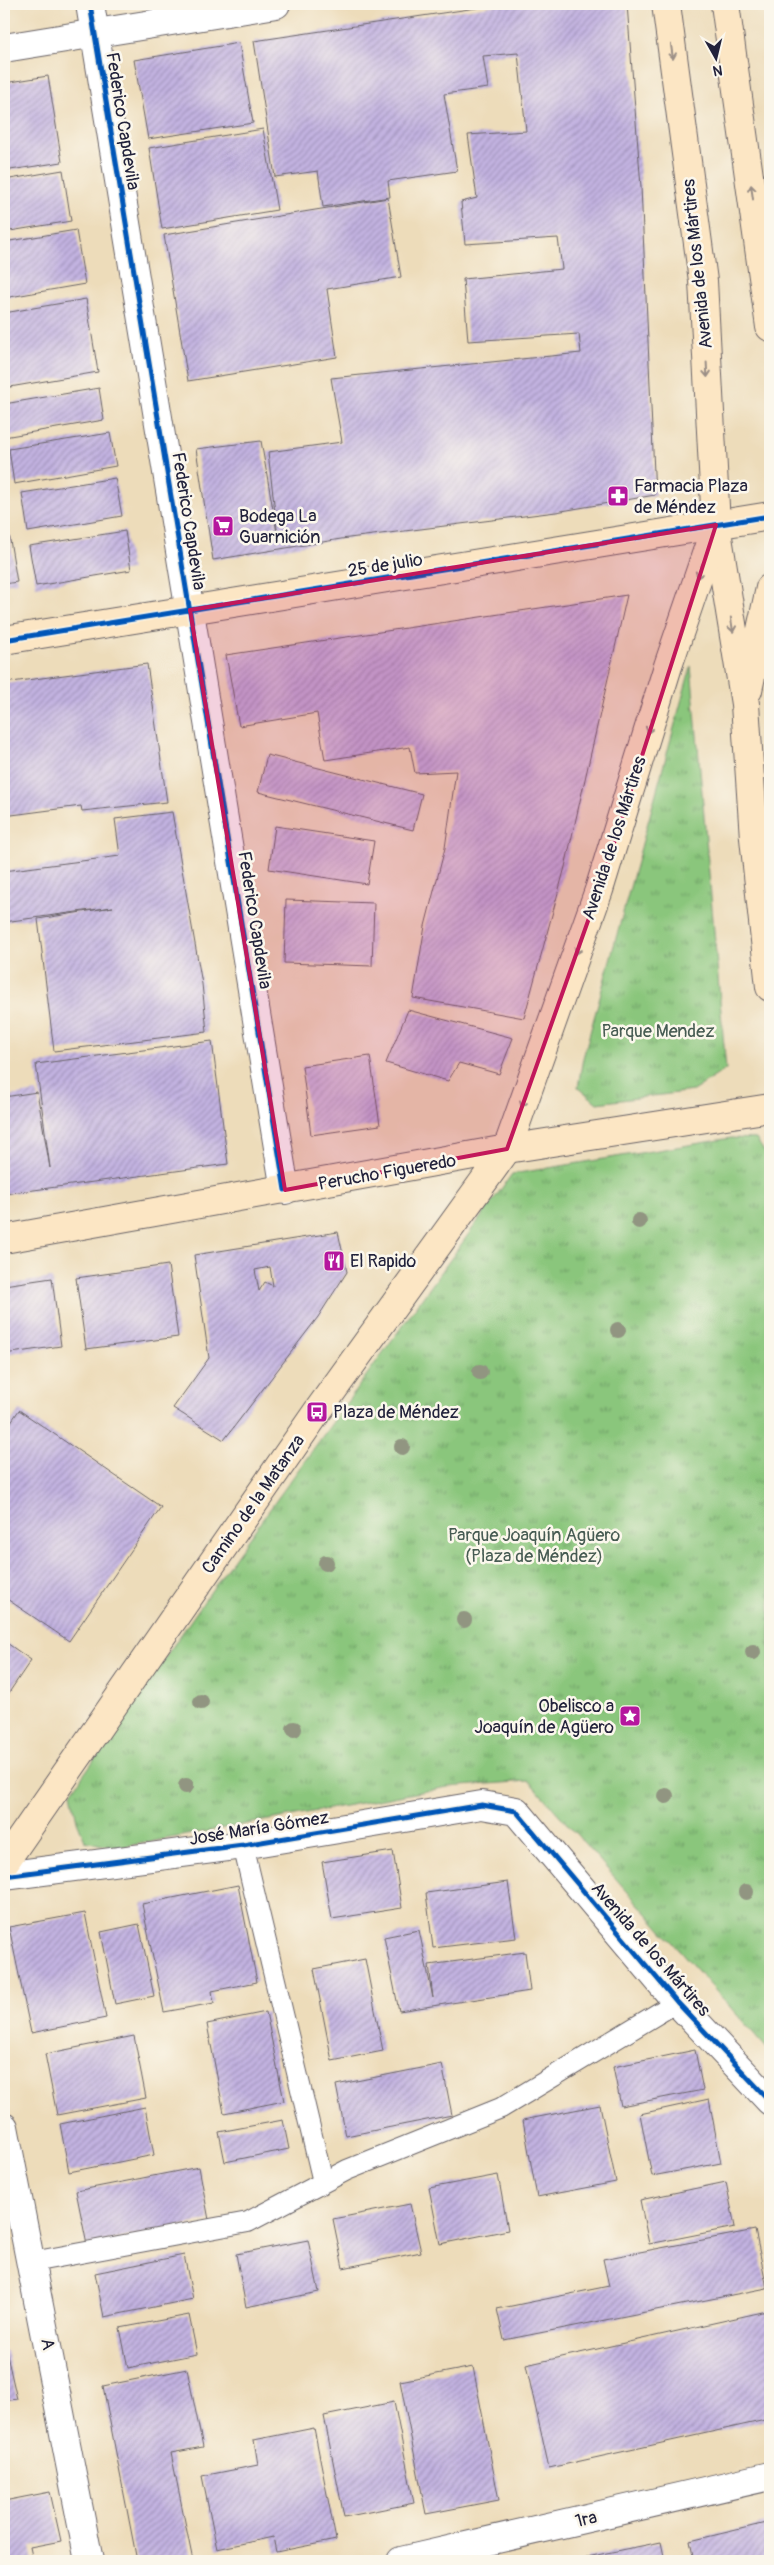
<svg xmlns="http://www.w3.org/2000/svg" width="774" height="2565" font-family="Pangolin,sans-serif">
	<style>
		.grass { fill: url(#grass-tufts); stroke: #56745c }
		.building { fill: url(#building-hatch); fill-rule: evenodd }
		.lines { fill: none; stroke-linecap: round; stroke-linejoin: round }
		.lane-casing { stroke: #696367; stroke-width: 22 }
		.street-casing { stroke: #696367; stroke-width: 30 }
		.secondary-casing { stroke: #696367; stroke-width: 30 }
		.lane { stroke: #fff; stroke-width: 20 }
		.street { stroke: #fff; stroke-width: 28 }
		.secondary { stroke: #fce6c4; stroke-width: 28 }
		.cycleway-casing { stroke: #fbf7ec; stroke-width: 8 }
		.cycleway { stroke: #0057b8; stroke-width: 5 }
		.tree { fill: #919581 }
		.oneway { stroke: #9a8e86 }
		.marked { fill: #c2185b; fill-opacity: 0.2; stroke: #c2185b; stroke-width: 4; stroke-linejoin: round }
		.labels { text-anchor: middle; stroke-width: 5; stroke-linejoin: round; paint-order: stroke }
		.street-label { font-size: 18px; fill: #22223b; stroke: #fbf7ec }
		.poi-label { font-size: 18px; fill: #22223b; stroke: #fbf7ec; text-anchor: start }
		.park-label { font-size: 18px; fill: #465b52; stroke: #fbf7ec }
	</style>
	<defs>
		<pattern id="grass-tufts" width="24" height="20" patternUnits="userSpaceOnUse" patternTransform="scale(1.25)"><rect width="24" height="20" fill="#8ac67c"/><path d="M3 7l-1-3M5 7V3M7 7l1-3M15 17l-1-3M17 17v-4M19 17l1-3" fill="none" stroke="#70a067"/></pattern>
		<pattern id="building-hatch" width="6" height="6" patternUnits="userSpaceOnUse" patternTransform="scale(1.25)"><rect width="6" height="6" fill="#c3b3e1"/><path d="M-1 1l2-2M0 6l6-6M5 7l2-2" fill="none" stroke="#9e91b8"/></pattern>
	</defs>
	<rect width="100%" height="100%" fill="#fbf7ec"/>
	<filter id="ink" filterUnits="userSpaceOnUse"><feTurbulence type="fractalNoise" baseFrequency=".02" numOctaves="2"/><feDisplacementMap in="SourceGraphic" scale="10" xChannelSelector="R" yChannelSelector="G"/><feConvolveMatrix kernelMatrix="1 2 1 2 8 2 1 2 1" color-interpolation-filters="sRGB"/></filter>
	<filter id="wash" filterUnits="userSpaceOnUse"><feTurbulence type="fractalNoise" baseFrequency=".0096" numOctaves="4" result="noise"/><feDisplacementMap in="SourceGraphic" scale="20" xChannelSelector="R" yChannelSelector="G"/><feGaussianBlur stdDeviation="1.12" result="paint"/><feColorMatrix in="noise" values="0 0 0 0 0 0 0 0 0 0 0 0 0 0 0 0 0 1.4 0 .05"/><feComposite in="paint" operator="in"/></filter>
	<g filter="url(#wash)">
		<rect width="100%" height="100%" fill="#eddcba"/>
		<g class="grass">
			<polygon points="691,666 726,1069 693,1091 597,1103 578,1087 583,1058"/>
			<polygon points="731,1138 756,1139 770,1160 770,2052 529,1781 448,1787 116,1848 85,1841 77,1821 71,1793 223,1574 512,1174"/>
		</g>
		<g id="blocks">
			<g class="building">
				<polygon points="503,4 627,4 641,187 655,495 556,512 341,539 213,560 196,449 261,441 278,538 268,452 342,442 331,378 581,353 579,334 468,341 463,279 562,269 558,238 465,244 461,202 477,198 468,135 526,131 518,53 483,56 488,88 444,94 457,171 388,181 390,197 323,207 318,171 275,177 254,41"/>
				<polygon points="239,43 253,123 148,139 134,60"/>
				<polygon points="48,76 62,162 4,171 4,83"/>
				<polygon points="263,129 277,210 162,229 149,148"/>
				<polygon points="63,170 71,221 4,232 4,180"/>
				<polygon points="388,198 401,277 327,289 337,357 188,381 164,235"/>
				<polygon points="76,230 85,284 4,298 4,242"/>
				<polygon points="86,299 98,372 4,388 4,313"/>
				<polygon points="99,388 104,420 4,437 4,404"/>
				<polygon points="110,433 116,466 14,484 9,449"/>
				<polygon points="115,478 122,516 28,532 22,493"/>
				<polygon points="5,510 17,582 4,584 4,511"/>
				<polygon points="125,531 131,570 36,586 29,546"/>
				<polygon points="627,595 565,867 524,1018 413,998 425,926 445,848 456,771 415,773 410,747 325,760 317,713 239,726 226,655"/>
				<polygon points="147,664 167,802 82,811 81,806 4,816 4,683"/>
				<polygon points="267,755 422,794 413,830 258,792"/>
				<polygon points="172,812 202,984 207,1032 54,1051 38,919 113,907 4,922 4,871 120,856 115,819"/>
				<polygon points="275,826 374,841 367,884 269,869"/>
				<polygon points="286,900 374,903 372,966 284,963"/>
				<polygon points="408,1010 513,1038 499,1074 459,1063 448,1081 386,1063"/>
				<polygon points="212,1041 228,1164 4,1194 4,1097 37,1092 50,1168 36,1064"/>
				<polygon points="370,1056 380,1125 311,1135 302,1066"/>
				<path d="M 338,1232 L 347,1272 L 318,1317 L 224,1440 L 173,1408 L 209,1358 L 194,1255 ZM 270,1267 L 273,1286 L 265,1282 L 259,1291 L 255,1270 Z"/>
				<polygon points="168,1265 178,1337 86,1349 76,1278"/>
				<polygon points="52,1278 61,1346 4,1354 4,1285"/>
				<polygon points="19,1410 161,1507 69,1641 4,1597 4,1432"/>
				<polygon points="4,1641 31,1660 4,1700"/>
				<polygon points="393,1851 402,1908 332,1919 322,1862"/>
				<polygon points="508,1882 516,1938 433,1948 426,1893"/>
				<polygon points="238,1885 257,1982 212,1991 214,2003 164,2012 142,1904"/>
				<polygon points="85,1913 106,2018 31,2033 9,1927"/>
				<polygon points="139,1924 154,1996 115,2004 101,1932"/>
				<polygon points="419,1930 433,1998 429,1965 525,1952 530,1991 399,2011 384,1937"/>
				<polygon points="365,1959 383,2051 332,2061 314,1969"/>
				<polygon points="266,2012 284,2101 224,2113 207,2024"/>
				<polygon points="134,2036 146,2098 57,2115 45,2054"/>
				<polygon points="695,2050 703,2090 621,2106 613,2067"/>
				<polygon points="442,2064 452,2115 346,2136 336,2085"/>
				<polygon points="709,2099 721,2163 652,2176 640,2114"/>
				<polygon points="600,2105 616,2182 537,2197 523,2120"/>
				<polygon points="145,2107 154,2155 69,2172 60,2124"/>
				<polygon points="283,2120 289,2149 225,2162 219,2132"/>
				<polygon points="199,2167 209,2220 87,2245 76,2191"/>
				<polygon points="498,2175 508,2230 440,2244 429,2188"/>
				<polygon points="726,2182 735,2227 649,2244 640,2200"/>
				<polygon points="410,2204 421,2252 343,2268 333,2219"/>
				<polygon points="755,2230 767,2288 504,2340 497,2309 609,2286 603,2259"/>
				<polygon points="308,2240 319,2292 246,2307 236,2254"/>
				<polygon points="184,2255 193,2299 104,2317 95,2273"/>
				<polygon points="767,2311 770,2324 770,2419 549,2468 526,2365"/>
				<polygon points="189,2315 197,2354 128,2368 120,2328"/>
				<polygon points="4,2351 6,2351 17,2399 4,2401"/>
				<polygon points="473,2367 499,2500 426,2514 400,2381"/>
				<polygon points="187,2369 203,2447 171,2453 193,2561 137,2561 103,2386"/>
				<polygon points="394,2402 414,2503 344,2517 324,2416"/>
				<polygon points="314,2428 336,2540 276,2552 273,2537 217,2549 202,2476 258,2465 254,2440"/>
				<polygon points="50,2492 61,2541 30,2547 33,2561 4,2561 4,2501"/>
				<polygon points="770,2522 770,2561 694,2561 690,2541"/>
				<polygon points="661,2542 665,2561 588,2561 587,2557"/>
			</g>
		</g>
	</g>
	<g filter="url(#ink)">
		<use href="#blocks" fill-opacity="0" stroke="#696367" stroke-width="1"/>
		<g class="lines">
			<g class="lane-casing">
				<g id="lane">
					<polyline points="243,1845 323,2182"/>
					<polyline points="32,2262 248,2222 347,2170 501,2108 677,2002"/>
				</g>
			</g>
			<g class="street-casing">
				<g id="street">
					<polyline points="90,4 285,1190"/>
					<polyline points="4,48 276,4"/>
					<polyline points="4,1876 243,1845 482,1805 516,1811 677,2002 770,2101"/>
					<polyline points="4,2127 89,2561"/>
					<polyline points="401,2561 770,2476"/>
				</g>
			</g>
			<g class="secondary-casing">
				<g id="secondary">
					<polyline points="666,4 703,281 716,525 745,704 754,838 770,987"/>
					<polyline points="725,4 770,327"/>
					<polyline points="4,640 770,516"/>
					<polyline points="748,690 770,588"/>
					<polyline points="4,1239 507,1149 770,1108"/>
					<polyline points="4,1863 317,1412 507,1149 599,890 668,666 716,525"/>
				</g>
			</g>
			<use href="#lane" class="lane"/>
			<use href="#street" class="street"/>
			<use href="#secondary" class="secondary"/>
			<g class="cycleway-casing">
				<g id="cycleway">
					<polyline points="90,4 285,1190"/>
					<polyline points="4,640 770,516"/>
					<polyline points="4,1876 243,1845 482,1805 516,1811 677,2002 770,2101"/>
				</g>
			</g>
			<use href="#cycleway" class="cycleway"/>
		</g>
		<g class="tree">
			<circle cx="639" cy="1221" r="8"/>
			<circle cx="618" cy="1330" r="8"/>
			<circle cx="480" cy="1372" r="8"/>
			<circle cx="402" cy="1447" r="8"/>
			<circle cx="326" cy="1563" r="8"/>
			<circle cx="464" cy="1620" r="8"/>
			<circle cx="753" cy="1652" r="8"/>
			<circle cx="201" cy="1702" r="8"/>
			<circle cx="294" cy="1729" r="8"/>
			<circle cx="186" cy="1786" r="8"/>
			<circle cx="666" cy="1796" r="8"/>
			<circle cx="746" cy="1892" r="8"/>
		</g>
		<defs><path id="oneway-shaft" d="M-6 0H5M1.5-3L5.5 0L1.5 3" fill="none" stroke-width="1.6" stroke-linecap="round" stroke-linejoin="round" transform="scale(1.25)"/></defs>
		<g class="oneway">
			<use href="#oneway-shaft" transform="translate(672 52) rotate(82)"/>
			<use href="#oneway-shaft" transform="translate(752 192) rotate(-98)"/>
			<use href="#oneway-shaft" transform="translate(707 370) rotate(87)"/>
			<use href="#oneway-shaft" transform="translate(700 571) rotate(109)"/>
			<use href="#oneway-shaft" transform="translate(732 625) rotate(81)"/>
			<use href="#oneway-shaft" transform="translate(650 726) rotate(107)"/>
			<use href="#oneway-shaft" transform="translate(579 947) rotate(110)"/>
			<use href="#oneway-shaft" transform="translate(524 1100) rotate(110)"/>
		</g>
	</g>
	<path class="marked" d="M 716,525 L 599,890 L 507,1149 L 285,1190 L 190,610 Z"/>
	<defs>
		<g id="pharmacy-square" transform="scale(1.125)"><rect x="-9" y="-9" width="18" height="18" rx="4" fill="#b5179e" stroke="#fbf7ec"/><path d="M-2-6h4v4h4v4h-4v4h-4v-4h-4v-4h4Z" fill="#fff"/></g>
		<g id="supermarket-square" transform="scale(1.125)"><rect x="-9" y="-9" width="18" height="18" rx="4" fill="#b5179e" stroke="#fbf7ec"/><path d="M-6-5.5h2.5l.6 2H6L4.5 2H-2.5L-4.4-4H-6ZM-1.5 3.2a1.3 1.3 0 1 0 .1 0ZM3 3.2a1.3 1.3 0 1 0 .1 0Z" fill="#fff"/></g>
		<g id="restaurant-square" transform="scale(1.125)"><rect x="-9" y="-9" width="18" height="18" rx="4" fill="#b5179e" stroke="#fbf7ec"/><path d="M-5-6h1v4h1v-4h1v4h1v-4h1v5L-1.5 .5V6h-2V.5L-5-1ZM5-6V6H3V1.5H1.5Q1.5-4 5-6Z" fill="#fff"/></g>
		<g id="bus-square" transform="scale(1.125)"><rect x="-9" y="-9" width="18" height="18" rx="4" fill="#b5179e" stroke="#fbf7ec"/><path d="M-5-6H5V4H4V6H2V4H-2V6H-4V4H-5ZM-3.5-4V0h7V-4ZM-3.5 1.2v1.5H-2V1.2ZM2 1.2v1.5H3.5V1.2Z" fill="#fff"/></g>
		<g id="sight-square" transform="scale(1.125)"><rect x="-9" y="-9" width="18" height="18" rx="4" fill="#b5179e" stroke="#fbf7ec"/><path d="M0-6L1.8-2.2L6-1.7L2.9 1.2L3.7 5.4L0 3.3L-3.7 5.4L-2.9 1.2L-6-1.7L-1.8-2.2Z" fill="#fff"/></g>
	</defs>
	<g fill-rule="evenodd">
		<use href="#pharmacy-square" x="618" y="496"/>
		<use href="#supermarket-square" x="223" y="526"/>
		<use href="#restaurant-square" x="334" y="1261"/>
		<use href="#bus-square" x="317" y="1412"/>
		<use href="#sight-square" x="630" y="1716"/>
	</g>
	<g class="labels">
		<g class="street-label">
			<text transform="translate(123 121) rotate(81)" y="6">Federico Capdevila</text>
			<text transform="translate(697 264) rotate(-96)" y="6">Avenida de los Mártires</text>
			<text transform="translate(189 521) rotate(81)" y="6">Federico Capdevila</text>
			<text transform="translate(385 565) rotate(-9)" y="6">25 de julio</text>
			<text transform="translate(614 838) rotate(-72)" y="6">Avenida de los Mártires</text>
			<text transform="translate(255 920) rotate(81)" y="6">Federico Capdevila</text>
			<text transform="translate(387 1172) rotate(-10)" y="6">Perucho Figueredo</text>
			<text transform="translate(253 1504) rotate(-55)" y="6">Camino de la Matanza</text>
			<text transform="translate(259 1828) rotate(-9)" y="6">José María Gómez</text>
			<text transform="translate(651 1949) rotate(49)" y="6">Avenida de los Mártires</text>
			<text transform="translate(48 2344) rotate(79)" y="6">A</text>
			<text transform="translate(586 2519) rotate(-13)" y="6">1ra</text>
		</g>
		<g class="poi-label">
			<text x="634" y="492">Farmacia Plaza<tspan x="634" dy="21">de Méndez</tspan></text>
			<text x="239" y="522">Bodega La<tspan x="239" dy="21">Guarnición</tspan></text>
			<text x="350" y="1267">El Rapido</text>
			<text x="333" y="1418">Plaza de Méndez</text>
			<text x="614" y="1712" text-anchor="end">Obelisco a<tspan x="614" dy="21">Joaquín de Agüero</tspan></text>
		</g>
		<g class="park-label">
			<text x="658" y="1037">Parque Mendez</text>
			<text x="534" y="1541">Parque Joaquín Agüero<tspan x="534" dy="21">(Plaza de Méndez)</tspan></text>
		</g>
	</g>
	<rect width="774" height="2565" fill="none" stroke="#fbf7ec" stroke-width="20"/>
	<g transform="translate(716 58) rotate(172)" stroke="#fbf7ec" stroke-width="4" paint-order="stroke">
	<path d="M0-4L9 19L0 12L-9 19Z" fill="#22223b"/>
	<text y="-8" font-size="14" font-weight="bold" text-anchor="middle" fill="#22223b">N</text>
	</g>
</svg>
